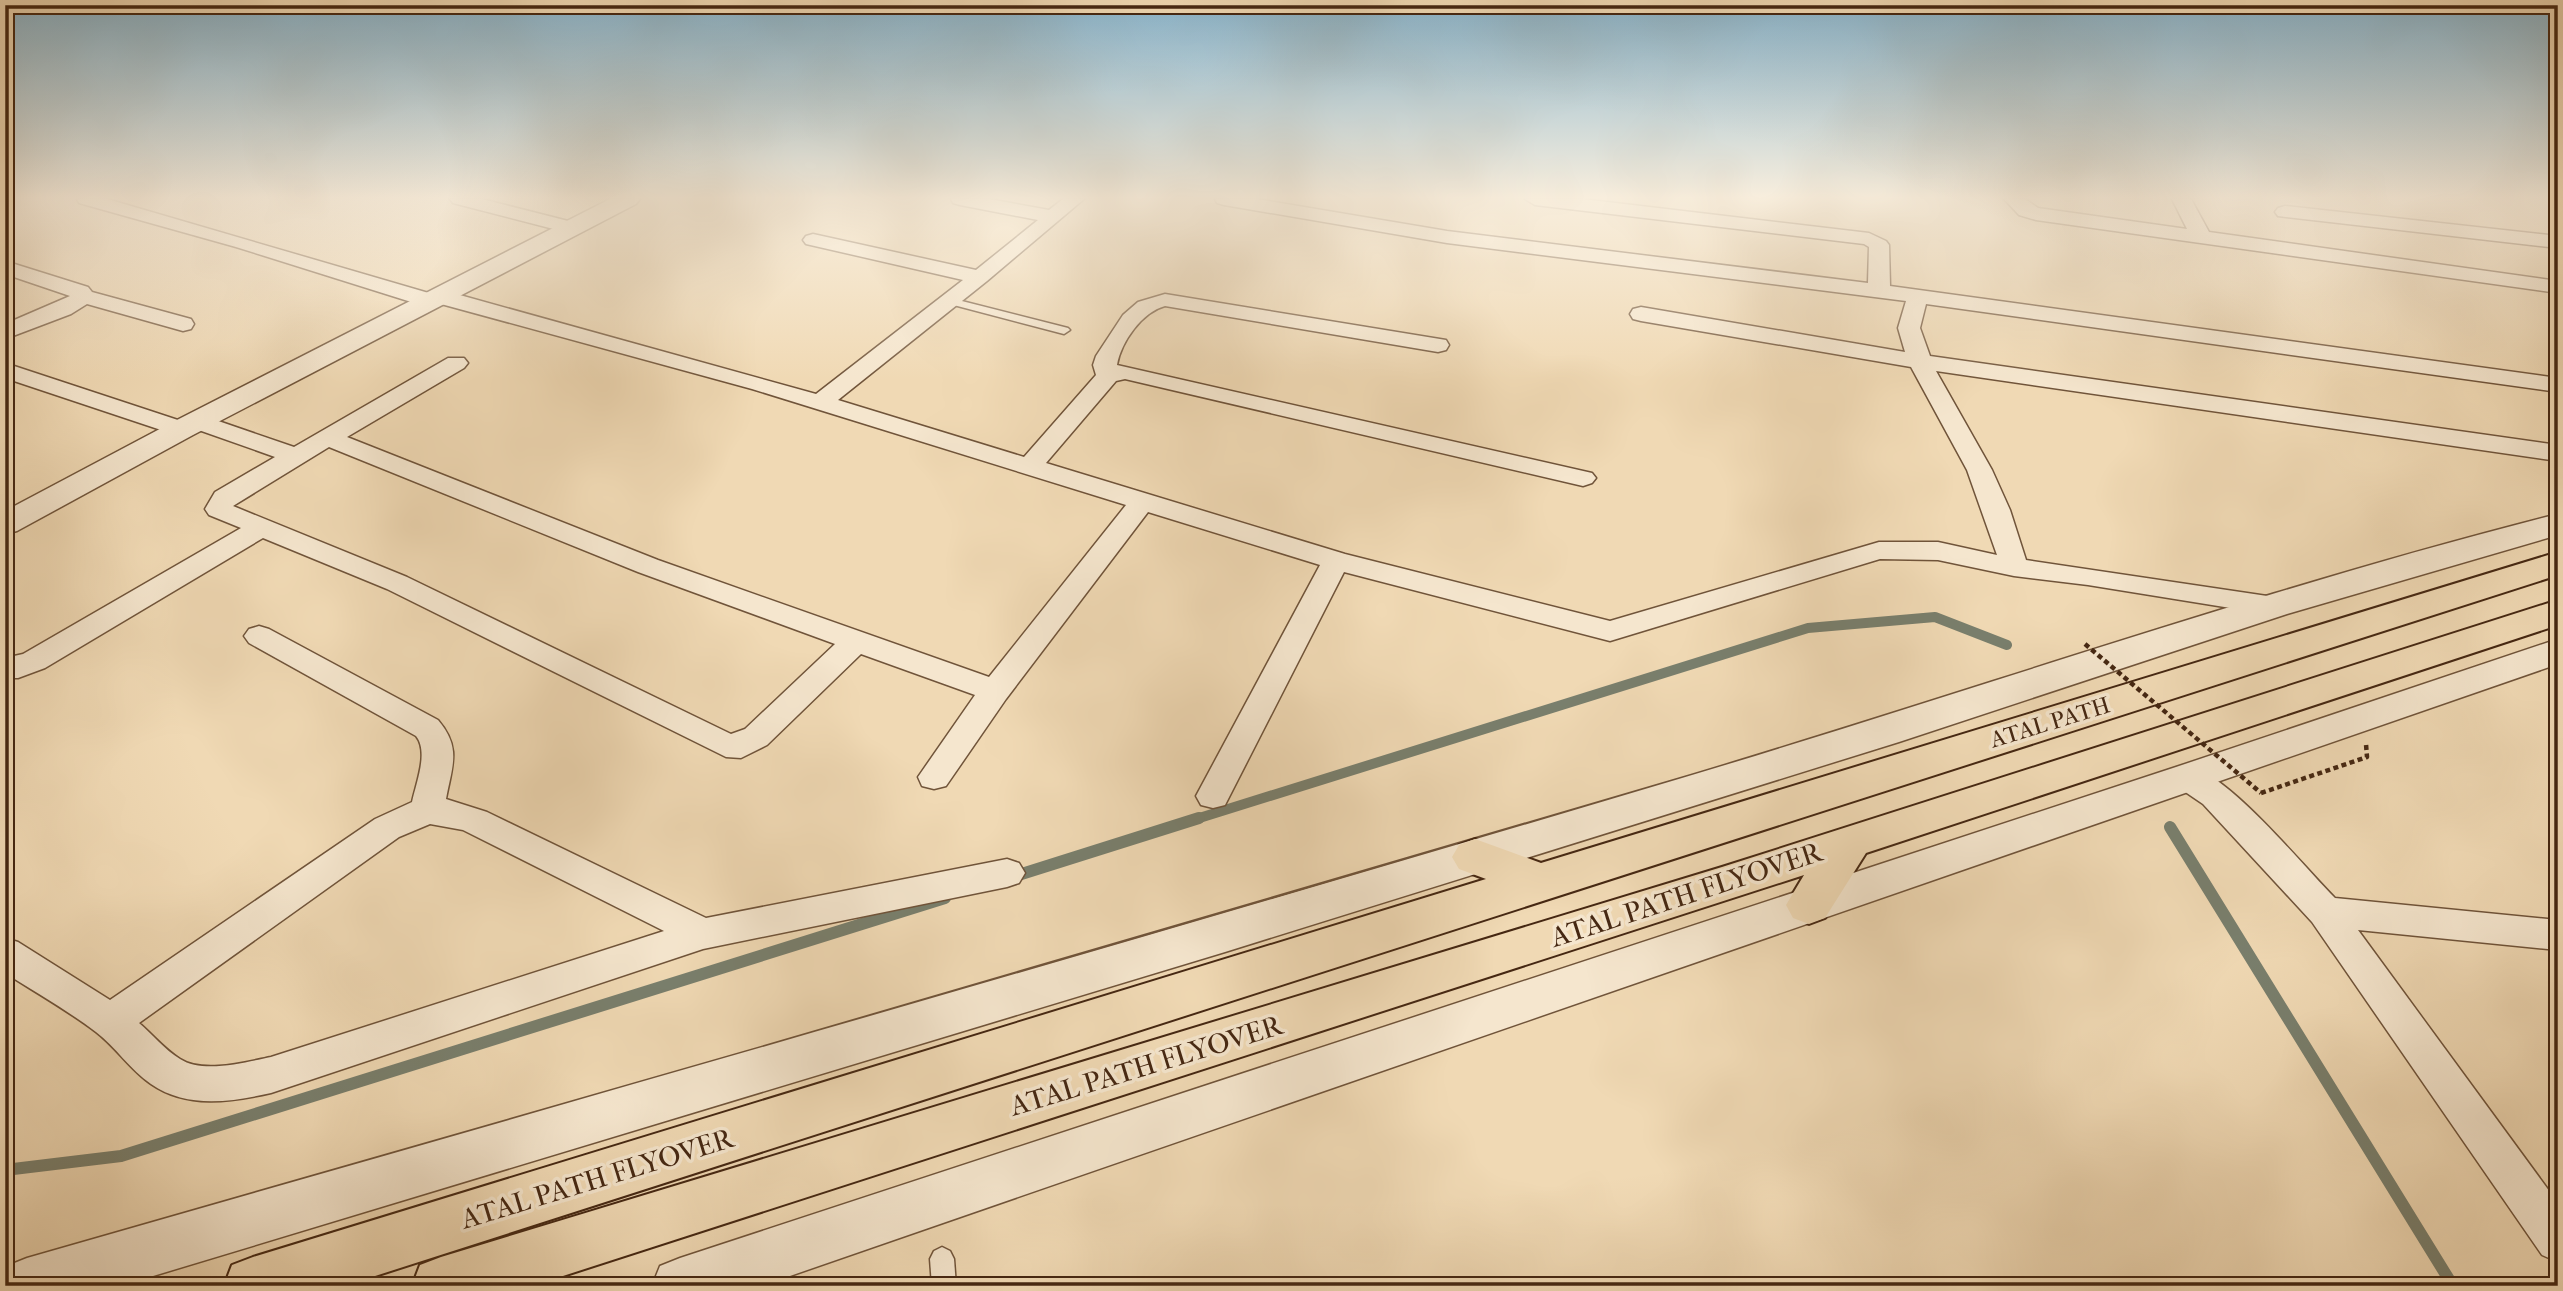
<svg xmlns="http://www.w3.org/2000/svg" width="2563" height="1291" font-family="'IM FELL French Canon',serif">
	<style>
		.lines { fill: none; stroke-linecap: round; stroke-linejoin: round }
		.stream-far1 { stroke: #797f6d; stroke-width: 10 }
		.stream { stroke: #797f6d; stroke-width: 12 }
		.service-casing { stroke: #70543a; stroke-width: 3 }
		.minor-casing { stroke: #70543a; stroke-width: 3 }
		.tertiary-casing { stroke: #70543a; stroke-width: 3 }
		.primary-casing { stroke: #452712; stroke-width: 4 }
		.path { stroke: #452712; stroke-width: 4.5; stroke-dasharray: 5 3.5; stroke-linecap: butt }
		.service { fill: #f5e6ce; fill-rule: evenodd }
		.minor { fill: #f5e6ce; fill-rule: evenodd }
		.tertiary { fill: #f5e6ce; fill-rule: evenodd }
		.primary { fill: #f0d9b4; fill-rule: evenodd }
		.path-bridge { stroke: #452712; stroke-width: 4.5; stroke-dasharray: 5 3.5; stroke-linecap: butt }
		.labels { text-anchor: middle; stroke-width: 7; stroke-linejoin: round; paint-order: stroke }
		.street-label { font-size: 23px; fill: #452712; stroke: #f5e6ce }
		.near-street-label { font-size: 28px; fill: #452712; stroke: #f5e6ce }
	</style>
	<rect width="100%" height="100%" fill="#f0d9b4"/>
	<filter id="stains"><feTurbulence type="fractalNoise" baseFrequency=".00286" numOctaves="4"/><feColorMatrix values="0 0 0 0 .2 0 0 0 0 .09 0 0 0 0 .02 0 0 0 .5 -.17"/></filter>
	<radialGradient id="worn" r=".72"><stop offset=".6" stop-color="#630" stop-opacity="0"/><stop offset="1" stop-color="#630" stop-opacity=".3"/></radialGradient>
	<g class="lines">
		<polyline class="stream-far1" points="1193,820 1808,628 1935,617 2007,645"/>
		<g class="stream">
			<polyline points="2170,827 2453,1286"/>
			<polyline points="1012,877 1199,818"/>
			<polyline points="5,1170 121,1156 945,898"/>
		</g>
		<g class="service-casing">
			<g id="service">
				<polygon points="950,298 1068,328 1070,330 1064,334 946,303 946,299"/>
				<polygon points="942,1247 950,1251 954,1259 956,1286 932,1286 930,1259 934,1251"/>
			</g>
		</g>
		<g class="minor-casing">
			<g id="minor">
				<path d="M 77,199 L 107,199 L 432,294 L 441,291 L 449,292 L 816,394 L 963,280 L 806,244 L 803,240 L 806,236 L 813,234 L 976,270 L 1038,220 L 960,205 L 953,203 L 951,199 L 989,199 L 1049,210 L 1063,199 L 1084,199 L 987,281 L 838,400 L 1024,457 L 1096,375 L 1093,365 L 1096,356 L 1123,315 L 1138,302 L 1165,294 L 1446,340 L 1449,345 L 1446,350 L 1438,352 L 1165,306 C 1142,312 1121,342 1117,365 L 1592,473 L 1596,478 L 1592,483 L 1583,486 L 1125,379 L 1116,381 L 1046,463 L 1345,554 L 1610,621 L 1879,542 L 1938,542 L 1997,555 L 1967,470 L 1911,367 L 1641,321 L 1633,319 L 1630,314 L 1633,309 L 1641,307 L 1905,352 L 1898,328 L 1906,301 L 1447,243 L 1224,205 L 1217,203 L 1215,199 L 1257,199 L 1447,231 L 1868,283 L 1869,247 L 1864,244 L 1535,205 L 1525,199 L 1582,199 L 1869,233 L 1886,241 L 1889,245 L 1890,286 L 2558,378 L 2558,392 L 1926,304 L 1920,328 L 1930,356 L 2558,445 L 2558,461 L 1936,371 L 1992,470 L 2010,510 L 2026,560 L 2274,597 L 2284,599 L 2288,606 L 2284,613 L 2274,615 L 2088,585 L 2014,576 L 1938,560 L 1880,559 L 1610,641 L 1344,572 L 1225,805 L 1213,808 L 1201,805 L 1196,796 L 1320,565 L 1148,512 L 1006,699 L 946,786 L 934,789 L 922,786 L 918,777 L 975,695 L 861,654 L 767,745 L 741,758 L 726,757 L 387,589 L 263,538 L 45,668 L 18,678 L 5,678 L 5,658 L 23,654 L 241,528 L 209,515 L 205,509 L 215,492 L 275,457 L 193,428 L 191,434 L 182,436 L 173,434 L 5,378 L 5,363 L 187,423 L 189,416 L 198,414 L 294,447 L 448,358 L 464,358 L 468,363 L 464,368 L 347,437 L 658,560 L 989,677 L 1126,505 L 752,389 L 441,304 L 432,307 L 424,306 L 236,247 L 79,203 ZM 329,447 L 638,572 L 835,644 L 745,729 L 731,734 L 407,577 L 233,506 Z"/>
				<polygon points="450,199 482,199 580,224 583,228 580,232 573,234 453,203"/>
				<polygon points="2004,199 2025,199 2038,208 2187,229 2172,199 2191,199 2209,232 2558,281 2558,293 2036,220 2019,215"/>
				<polygon points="2285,206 2558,236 2558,248 2278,216 2275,212 2278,208"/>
				<polygon points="5,261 88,287 92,292 191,319 194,324 191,329 183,331 87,304 71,314 5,339 5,324 70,296 5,274"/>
				<path d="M 259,626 L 269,629 L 438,720 C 462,748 452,766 446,799 L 487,812 L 706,918 L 1007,859 L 1019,863 L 1025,873 L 1019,883 L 1007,887 L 703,949 L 271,1093 C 231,1102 187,1109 151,1084 C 130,1070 116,1047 96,1032 C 67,1010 35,992 5,973 L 5,938 L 18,942 L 110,1000 L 375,819 L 412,802 C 416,783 429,752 416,736 L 249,643 L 244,636 L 249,629 ZM 430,824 L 463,830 L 664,931 L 271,1057 C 246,1062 203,1074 180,1059 C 165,1050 152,1034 139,1023 L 399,837 Z"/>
				<path d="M 2190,766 C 2233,779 2301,864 2335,898 L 2558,920 L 2558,950 L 2358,930 L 2558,1203 L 2558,1262 L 2542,1255 L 2312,922 L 2203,804 L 2178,787 L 2174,778 L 2178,769 Z"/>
			</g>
		</g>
		<g class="tertiary-casing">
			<g id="tertiary">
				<polygon points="610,199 640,199 636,204 193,435 17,531 5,534 5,511 171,423"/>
				<path d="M 2558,514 L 2558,535 L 2287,614 L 1899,742 L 1225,952 L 120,1286 L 5,1286 L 7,1266 L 27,1258 C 579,1100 1132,942 1682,778 C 1974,691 2262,589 2558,514 Z"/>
				<polygon points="2558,639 2558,664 761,1286 652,1286 660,1266 680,1258 2176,767"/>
			</g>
		</g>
		<g class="primary-casing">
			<g id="primary">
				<polygon points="2558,552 2558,575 344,1286 224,1286 232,1265 253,1257 1486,879 1459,869 1452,857 1459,845 1475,839 1541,863"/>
				<polygon points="2558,600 2558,625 1866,853 1825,918 1809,924 1793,918 1786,905 1804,875 532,1286 412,1286 420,1265 441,1257 1722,867"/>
			</g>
		</g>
		<polyline class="path" points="2261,793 2367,757 2366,744"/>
		<use href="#service" class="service"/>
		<use href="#minor" class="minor"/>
		<use href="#tertiary" class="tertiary"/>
		<use href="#primary" class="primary"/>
		<polyline class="path-bridge" points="2085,644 2261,793"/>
	</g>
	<linearGradient id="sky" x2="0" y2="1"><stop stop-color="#89b6cf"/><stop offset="0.52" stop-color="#f8eedd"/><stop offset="1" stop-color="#f8eedd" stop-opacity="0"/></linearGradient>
	<rect width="2563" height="380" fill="url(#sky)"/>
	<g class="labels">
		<g class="street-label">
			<text transform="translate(2050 722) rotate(-17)" y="8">ATAL PATH</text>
		</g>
		<g class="near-street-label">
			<text transform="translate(1686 894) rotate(-18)" y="10">ATAL PATH FLYOVER</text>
			<text transform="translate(1146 1065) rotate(-17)" y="10">ATAL PATH FLYOVER</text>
			<text transform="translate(597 1178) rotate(-17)" y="10">ATAL PATH FLYOVER</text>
		</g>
	</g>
	<rect width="2563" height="1291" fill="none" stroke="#f0d9b4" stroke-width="28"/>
	<rect x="7" y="7" width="2549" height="1277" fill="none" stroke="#452712" stroke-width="3.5"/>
	<rect x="14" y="14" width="2535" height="1263" fill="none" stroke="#452712" stroke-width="2"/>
	<rect width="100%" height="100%" filter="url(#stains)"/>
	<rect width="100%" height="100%" fill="url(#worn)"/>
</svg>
